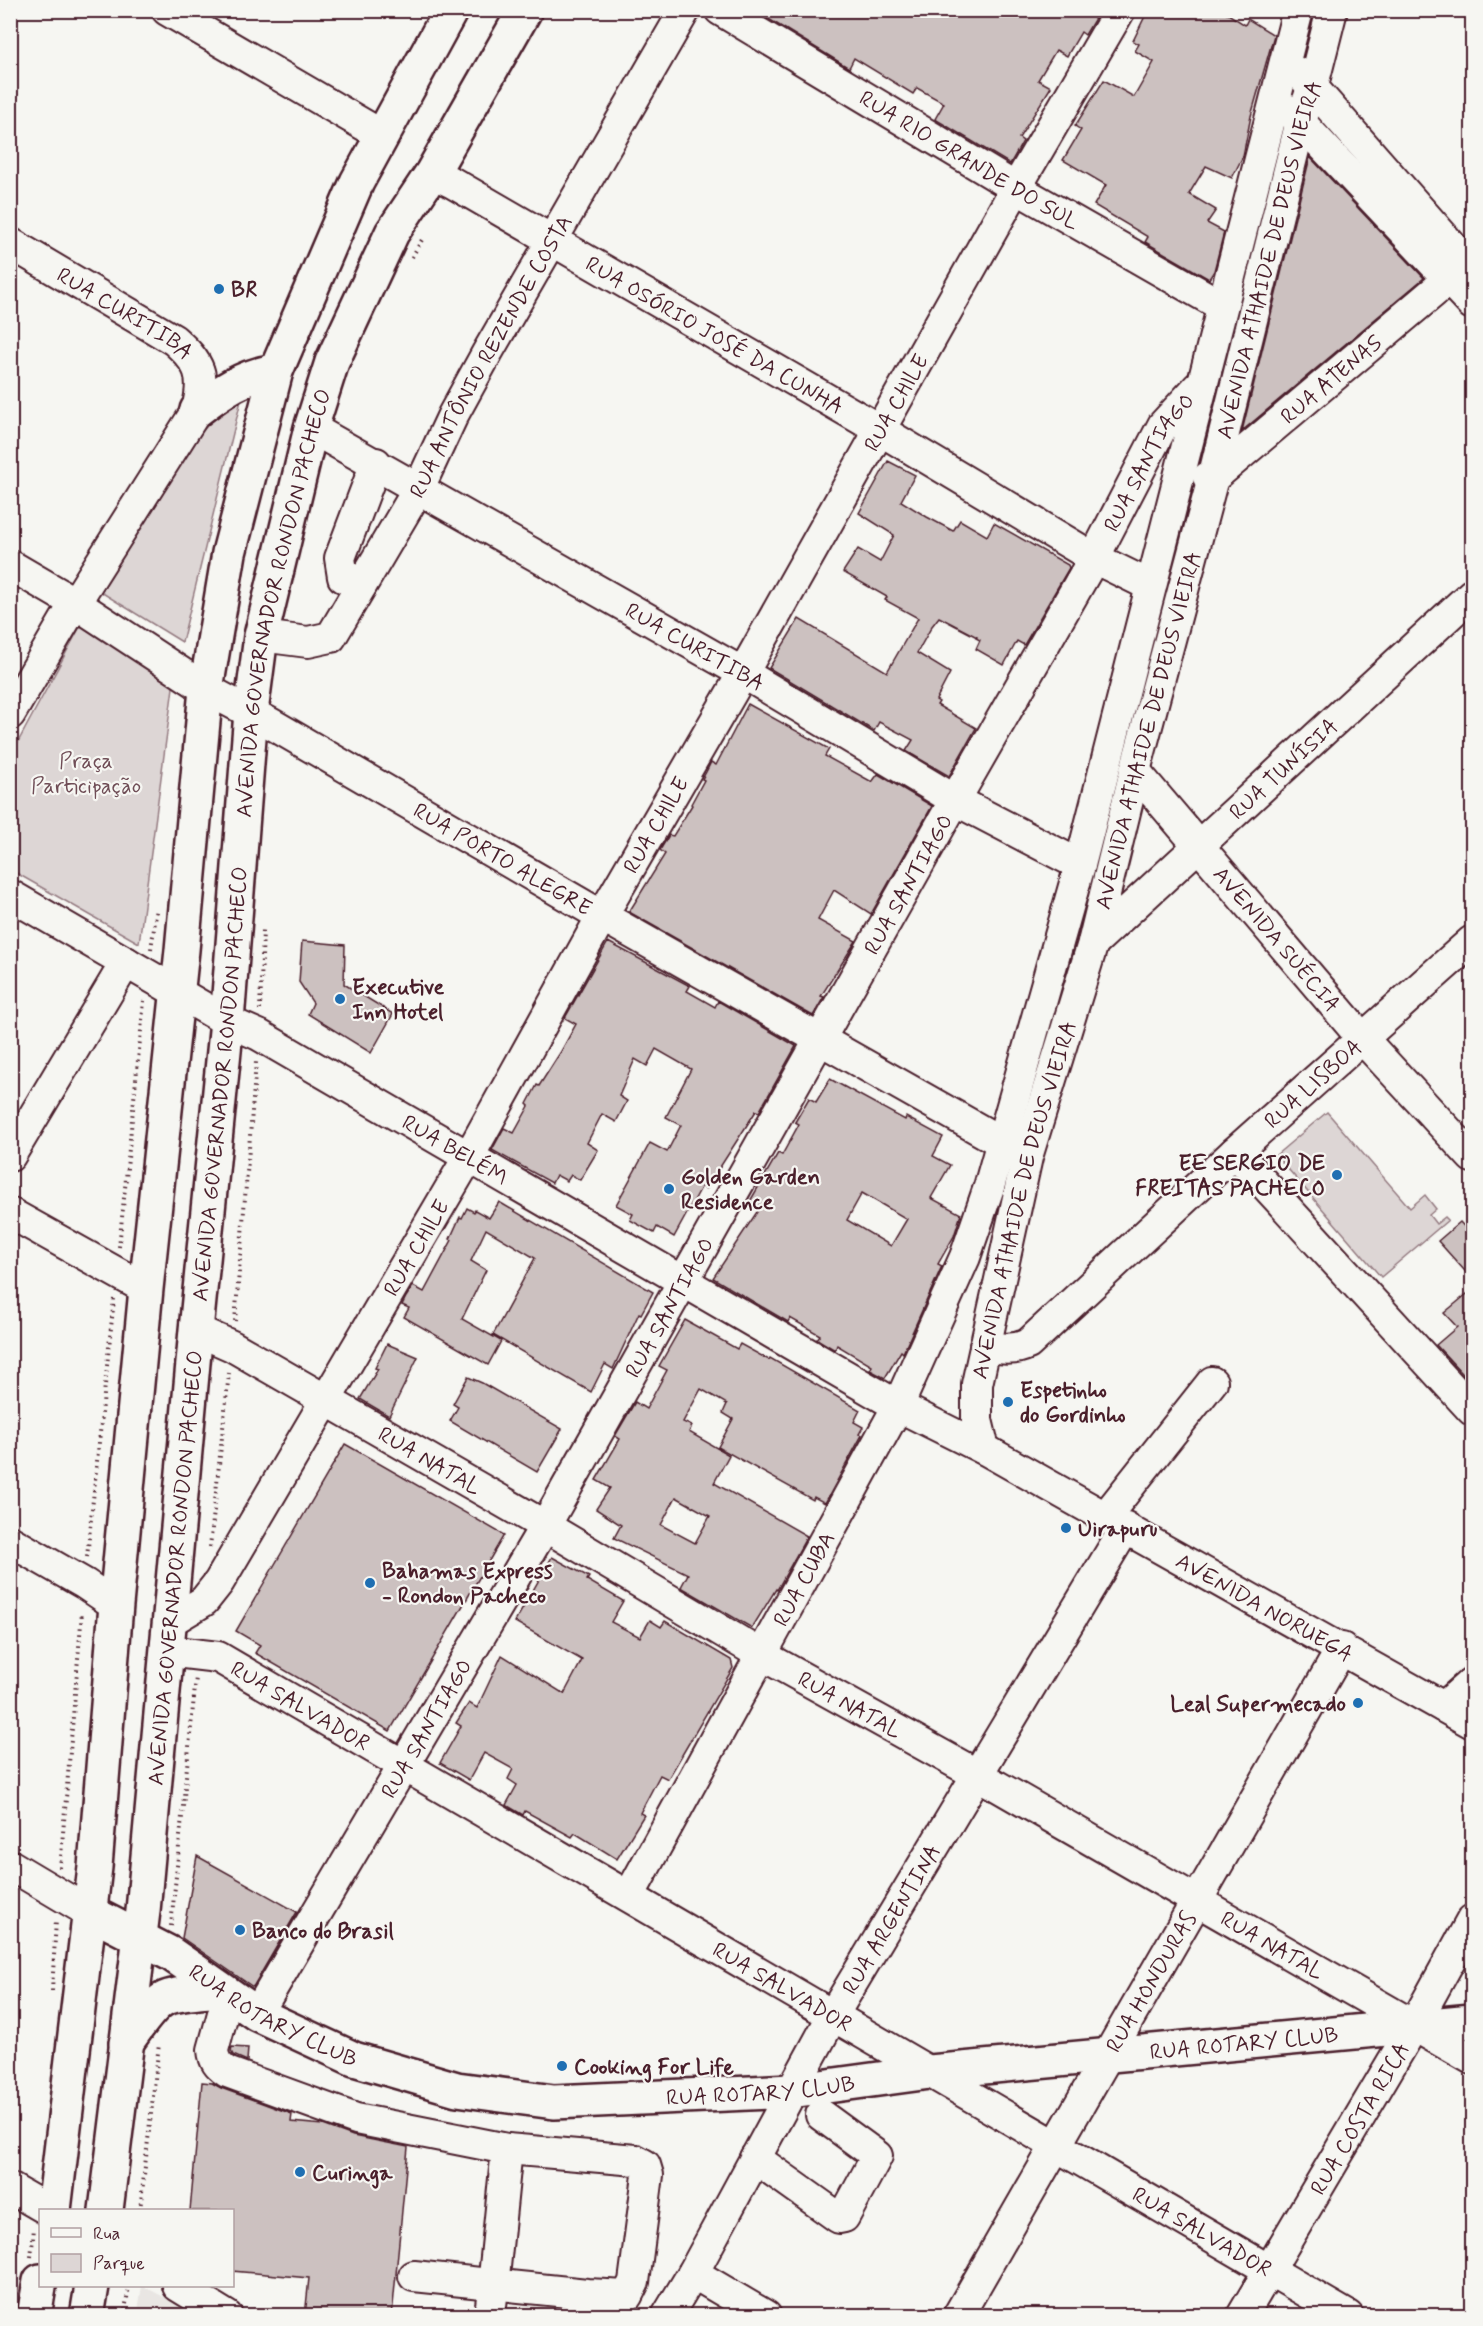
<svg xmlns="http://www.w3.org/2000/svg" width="1483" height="2326" font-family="Mynerve,sans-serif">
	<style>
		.built { fill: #e9e6e3 }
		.green { fill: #ddd6d5; stroke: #947a80; stroke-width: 1.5 }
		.building { fill: #ccc1c0; stroke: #4a1f2b; stroke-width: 1.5; fill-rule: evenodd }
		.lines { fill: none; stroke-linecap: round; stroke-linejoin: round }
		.minor-casing { stroke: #4a1f2b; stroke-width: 34 }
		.major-casing { stroke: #4a1f2b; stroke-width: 38 }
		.path { stroke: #4a1f2b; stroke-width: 4; stroke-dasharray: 1.5 4.5; stroke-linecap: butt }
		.minor { stroke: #f6f6f2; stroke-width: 30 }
		.major { stroke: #f6f6f2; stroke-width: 33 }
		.poi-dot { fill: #1f6fb2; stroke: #f6f6f2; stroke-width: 2 }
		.labels { text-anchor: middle; stroke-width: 4.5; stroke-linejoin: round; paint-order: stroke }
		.street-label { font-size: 22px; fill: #4a1f2b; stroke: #f6f6f2 }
		.poi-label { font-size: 22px; font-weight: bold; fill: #4a1f2b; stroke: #f6f6f2; text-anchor: start }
		.park-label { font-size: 22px; fill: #6f4d56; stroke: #f6f6f2 }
	</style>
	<rect width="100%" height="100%" fill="#f6f6f2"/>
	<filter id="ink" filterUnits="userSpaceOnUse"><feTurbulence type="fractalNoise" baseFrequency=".0167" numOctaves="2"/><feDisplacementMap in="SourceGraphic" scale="12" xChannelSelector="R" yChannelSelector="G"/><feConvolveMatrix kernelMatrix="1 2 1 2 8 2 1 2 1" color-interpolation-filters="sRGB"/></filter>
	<g filter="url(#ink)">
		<polygon class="built" points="142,2286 143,2286 198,2315 137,2316"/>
		<g class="green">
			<polygon points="245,384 182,642 96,589 188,447"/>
			<polygon points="81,625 174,680 139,943 11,870 11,755"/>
			<polygon points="1327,1112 1410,1208 1425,1195 1436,1209 1429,1215 1436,1224 1445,1217 1448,1220 1381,1277 1276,1155"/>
		</g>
		<g class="building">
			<polygon points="754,10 910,10 924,19 932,10 1025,10 1034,16 1037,10 1100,10 1085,35 1081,32 1067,56 1056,50 1038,80 1051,87 1019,138 1023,141 1010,164 935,119 944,103 917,88 913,94 854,58 849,68"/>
			<polygon points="1148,10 1222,10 1245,25 1248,19 1274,35 1251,116 1243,156 1232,178 1206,166 1189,194 1216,210 1207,223 1224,232 1214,271 1209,279 1145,242 1148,237 1094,205 1106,185 1063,160 1081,130 1075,126 1104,80 1134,97 1154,62 1135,51 1139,44 1133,41"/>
			<polygon points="1310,157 1424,278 1242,431"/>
			<polygon points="888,461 915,475 901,501 927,517 953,531 960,520 987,536 994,523 1068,565 1069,568 1024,645 1017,641 1004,665 976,649 980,640 976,638 977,637 939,617 932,626 917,653 950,673 936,700 939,702 937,705 976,728 949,776 906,751 913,740 879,722 874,731 769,668 799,619 887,672 918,618 885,600 887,597 843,572 858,549 880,562 894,535 859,513"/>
			<polygon points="748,704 829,749 825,756 872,782 878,774 932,806 871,914 834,890 818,920 856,941 821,996 824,997 813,1016 629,912 665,854 660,850 669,835 673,836 692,805 691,804 704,780 702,779 706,772 711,762 716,765"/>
			<polygon points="302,941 345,945 344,984 393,1014 371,1053 308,1014 313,1003 299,982"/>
			<polygon points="608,942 690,986 687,991 715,1007 718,1001 796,1046 759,1112 756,1111 706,1189 702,1186 674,1237 657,1227 654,1233 630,1220 633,1214 616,1205 650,1143 667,1152 681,1125 666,1117 691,1069 656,1049 647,1066 635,1059 619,1096 627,1101 616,1122 602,1114 587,1143 598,1150 580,1180 571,1175 567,1181 556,1175 552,1183 492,1150 504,1128 514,1133 529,1106 527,1104 537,1085 539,1086 560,1053 576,1024 565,1018"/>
			<path d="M 830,1079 L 905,1120 L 906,1117 L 943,1137 L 933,1156 L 950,1165 L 931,1198 L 961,1214 L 954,1236 L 938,1264 L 942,1266 L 903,1353 L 901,1351 L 885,1378 L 870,1370 L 872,1366 L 837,1345 L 835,1350 L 817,1339 L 820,1335 L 790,1318 L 788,1322 L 713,1278 L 759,1209 L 749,1203 L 778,1153 L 782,1155 L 799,1124 L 795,1122 L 809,1098 L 816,1102 ZM 862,1193 L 907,1219 L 891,1246 L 847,1220 Z"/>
			<polygon points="499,1202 653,1292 641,1314 639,1313 613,1369 605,1364 591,1392 493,1335 535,1258 486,1229 471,1261 486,1270 462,1319 501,1341 488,1365 404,1317 409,1308 402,1305 406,1297 413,1286 424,1292 452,1240 450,1239 460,1217 462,1218 467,1208 474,1212 475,1210 489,1218"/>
			<polygon points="1460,1222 1473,1236 1473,1280 1438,1241"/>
			<polygon points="1473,1289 1473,1385 1436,1345 1457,1327 1444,1313"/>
			<path d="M 685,1320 L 737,1349 L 740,1344 L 769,1360 L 770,1358 L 860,1410 L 854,1422 L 863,1427 L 859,1434 L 862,1435 L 825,1503 L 814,1497 L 813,1500 L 718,1447 L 733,1419 L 723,1413 L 727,1404 L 701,1389 L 683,1422 L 692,1426 L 689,1432 L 729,1455 L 714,1483 L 807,1536 L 777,1590 L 776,1589 L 752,1628 L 681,1587 L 688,1574 L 614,1538 L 621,1525 L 596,1509 L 610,1488 L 596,1480 L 620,1439 L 615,1436 L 635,1402 L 646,1409 L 667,1370 L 659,1366 ZM 676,1497 L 710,1516 L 695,1543 L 661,1525 Z"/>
			<polygon points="387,1344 418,1357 389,1416 360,1399 378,1369 375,1368"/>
			<polygon points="468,1377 482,1383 562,1429 537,1472 450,1421 458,1407 453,1404"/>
			<polygon points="345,1444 504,1535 390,1731 255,1653 260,1645 236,1631"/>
			<polygon points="552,1557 589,1577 587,1580 623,1601 611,1622 640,1637 650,1620 661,1627 665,1621 731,1660 733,1668 668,1779 660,1775 640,1813 644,1815 617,1859 575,1833 572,1837 525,1811 523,1815 506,1805 517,1785 508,1779 513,1769 484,1753 469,1780 440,1763 461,1726 456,1723 469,1703 477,1708 502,1655 564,1694 582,1660 515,1622"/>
			<polygon points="197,1856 297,1912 253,1987 182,1938"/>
			<polygon points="232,2047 248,2048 247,2061 233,2055 231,2051"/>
			<polygon points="202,2082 212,2083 221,2088 292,2114 291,2122 323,2125 353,2136 408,2147 392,2316 305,2316 309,2278 232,2271 232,2211 190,2211"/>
		</g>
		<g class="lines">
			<g class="minor-casing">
				<g id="minor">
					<polyline points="167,10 383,136"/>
					<path id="s1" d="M 720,10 L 1016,188 L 1222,306"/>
					<polyline points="1300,73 1472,269"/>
					<polyline points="1289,110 1472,304"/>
					<path id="s2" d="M 432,173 L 453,183 L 880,430 L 1094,558 L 1151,586"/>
					<path id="s3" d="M 10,243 L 174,340 C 200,363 206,375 197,410 L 75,603 L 10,714"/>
					<path id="s4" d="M 311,428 L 743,673 L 955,800 L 1080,865"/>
					<path id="s5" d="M 1208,477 L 1213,478 L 1449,279 L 1472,254"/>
					<path id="s6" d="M 10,565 L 75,603 L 206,689 L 270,723 L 602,916 L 1017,1151"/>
					<polyline points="361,586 343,577 340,558 376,463"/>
					<path id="s7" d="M 261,636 L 308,642 L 331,637 L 419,488 L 453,415 L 487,353 L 685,10"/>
					<path id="s8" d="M 1135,771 L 1362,1038 L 1472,1157"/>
					<path id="s9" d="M 10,895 L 227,1021 L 259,1035 L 898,1406 L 984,1449 L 1472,1723"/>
					<path id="s10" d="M 1093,943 L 1472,594"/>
					<polyline points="1235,1152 1472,1410"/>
					<polyline points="10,1156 126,962"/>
					<polyline points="10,1213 146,1289"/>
					<path id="s11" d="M 196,1330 L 232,1346 L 545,1526 L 762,1655 L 978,1775 L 1472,2059"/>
					<path id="s12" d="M 985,1346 C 1001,1349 1013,1351 1028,1344 L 1235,1152 L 1472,941"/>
					<path id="s13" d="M 984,1449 L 977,1420 L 977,1384 L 1027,1157 L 1093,943 L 1135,771 L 1213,478 L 1301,121 L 1313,85 L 1332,10"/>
					<polyline points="1106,1516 1212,1382"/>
					<polyline points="10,1541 85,1584 116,1605"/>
					<path id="s14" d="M 169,1622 L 204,1601 L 219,1582 L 468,1158 L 602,916 L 743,673 L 1016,188 L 1120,10"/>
					<path id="s15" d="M 167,1651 L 218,1657 L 1348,2316"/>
					<polyline points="1444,1707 1472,1682"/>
					<polyline points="10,1865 89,1912"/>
					<path id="s16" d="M 629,1896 L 898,1406 L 965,1257 L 989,1187 L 1080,865 L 1298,10"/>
					<path d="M 228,1995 L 213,2050 C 214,2061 218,2066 227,2072 L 356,2119 L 507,2149 L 636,2160 L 645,2165 L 648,2175 L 634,2282 L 627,2296 L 587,2294 L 414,2276"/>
					<path id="s17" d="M 257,2014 L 545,1526 L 955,800 L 1094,558 L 1163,425 L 1198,387"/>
					<polyline points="755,2158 839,2218 844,2217 877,2156 821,2115"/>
					<polyline points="10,2188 48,2210"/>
					<polyline points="693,2273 766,2316"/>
					<polyline points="178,2286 227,2316"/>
					<polyline points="490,2316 507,2149"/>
					<path id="s18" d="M 667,2316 L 693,2273 L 833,2015 L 1126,1527"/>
					<path id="s19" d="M 958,2316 L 1342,1648"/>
					<path id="s20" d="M 1242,2316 L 1413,2027 L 1472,1920"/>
				</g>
			</g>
			<g class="major-casing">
				<g id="major">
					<path d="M 197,410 C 222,391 244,375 276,371"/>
					<path id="s21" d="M 89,1912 L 171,1954 L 257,2014 L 354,2059 L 457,2089 L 554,2102 L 791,2091 L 930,2072 L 1472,2021"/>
					<path d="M 126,2043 C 135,2031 152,2004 166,1998 C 183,1992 203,1992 221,1990"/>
					<polyline points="54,2210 95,1867 116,1605 146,1289 182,950 206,689 229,553 276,371 357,182 451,10"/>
					<path id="s22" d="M 106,2210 L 143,1911 L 196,1330 L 227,1021 L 251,712 L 261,636 L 311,428 L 332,362 L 392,233 L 432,173 L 525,10"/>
					<polyline points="34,2316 40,2281"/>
					<polyline points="87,2316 92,2286"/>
				</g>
			</g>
			<g class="path">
				<polyline points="412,257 423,238"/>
				<polyline points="151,949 157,908"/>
				<polyline points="260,1010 263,930"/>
				<polyline points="119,1247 144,1001"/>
				<polyline points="235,1321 256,1062"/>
				<polyline points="210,1547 229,1373"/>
				<polyline points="87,1557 114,1299"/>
				<polyline points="60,1868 82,1612"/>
				<polyline points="171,1926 196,1677"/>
				<polyline points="52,1991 56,1920"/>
				<polyline points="140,2210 159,2044"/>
				<polyline points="31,2257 34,2229"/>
				<polyline points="124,2316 129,2286"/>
			</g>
			<use href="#minor" class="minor"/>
			<use href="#major" class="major"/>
		</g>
	</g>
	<g class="poi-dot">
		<circle cx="219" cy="289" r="6"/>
		<circle cx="340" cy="999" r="6"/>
		<circle cx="1337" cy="1175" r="6"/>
		<circle cx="669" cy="1189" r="6"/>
		<circle cx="1008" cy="1402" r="6"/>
		<circle cx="1066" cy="1528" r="6"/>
		<circle cx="370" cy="1583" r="6"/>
		<circle cx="1358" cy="1703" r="6"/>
		<circle cx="240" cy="1930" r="6"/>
		<circle cx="562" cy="2066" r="6"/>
		<circle cx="300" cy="2172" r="6"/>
	</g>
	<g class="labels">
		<g class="street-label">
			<text dy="8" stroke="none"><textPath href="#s1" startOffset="291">RUA RIO GRANDE DO SUL</textPath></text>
			<text dy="8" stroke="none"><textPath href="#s13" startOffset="1228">AVENIDA ATHAIDE DE DEUS VIEIRA</textPath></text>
			<text dy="8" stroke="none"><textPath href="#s3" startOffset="135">RUA CURITIBA</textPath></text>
			<text dy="8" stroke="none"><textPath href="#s2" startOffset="326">RUA OSÓRIO JOSÉ DA CUNHA</textPath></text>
			<text dy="8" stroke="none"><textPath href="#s7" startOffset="394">RUA ANTÔNIO REZENDE COSTA</textPath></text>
			<text dy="8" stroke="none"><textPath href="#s5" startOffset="159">RUA ATENAS</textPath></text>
			<text dy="8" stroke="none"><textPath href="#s14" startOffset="1425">RUA CHILE</textPath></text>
			<text dy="8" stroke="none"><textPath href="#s17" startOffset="1790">RUA SANTIAGO</textPath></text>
			<text dy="8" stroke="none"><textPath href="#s22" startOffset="1618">AVENIDA GOVERNADOR RONDON PACHECO</textPath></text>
			<text dy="8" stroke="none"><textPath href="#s4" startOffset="442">RUA CURITIBA</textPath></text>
			<text dy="8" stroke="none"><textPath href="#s13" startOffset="742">AVENIDA ATHAIDE DE DEUS VIEIRA</textPath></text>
			<text dy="8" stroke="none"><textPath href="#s10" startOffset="258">RUA TUNÍSIA</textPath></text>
			<text dy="8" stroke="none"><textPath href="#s14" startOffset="939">RUA CHILE</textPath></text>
			<text dy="8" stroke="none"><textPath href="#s6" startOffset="574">RUA PORTO ALEGRE</textPath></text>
			<text dy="8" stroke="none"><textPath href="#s17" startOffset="1304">RUA SANTIAGO</textPath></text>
			<text dy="8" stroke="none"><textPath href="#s8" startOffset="220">AVENIDA SUÉCIA</textPath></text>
			<text dy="8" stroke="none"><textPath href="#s22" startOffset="1132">AVENIDA GOVERNADOR RONDON PACHECO</textPath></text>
			<text dy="8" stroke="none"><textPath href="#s12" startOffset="430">RUA LISBOA</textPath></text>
			<text dy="8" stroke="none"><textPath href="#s9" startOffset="513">RUA BELÉM</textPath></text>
			<text dy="8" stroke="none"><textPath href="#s13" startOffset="256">AVENIDA ATHAIDE DE DEUS VIEIRA</textPath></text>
			<text dy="8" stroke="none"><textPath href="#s14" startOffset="453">RUA CHILE</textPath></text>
			<text dy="8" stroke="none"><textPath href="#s17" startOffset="818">RUA SANTIAGO</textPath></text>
			<text dy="8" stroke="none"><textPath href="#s11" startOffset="268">RUA NATAL</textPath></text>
			<text dy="8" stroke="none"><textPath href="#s22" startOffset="646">AVENIDA GOVERNADOR RONDON PACHECO</textPath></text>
			<text dy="8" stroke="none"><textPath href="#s16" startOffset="362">RUA CUBA</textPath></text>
			<text dy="8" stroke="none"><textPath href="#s9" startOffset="1443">AVENIDA NORUEGA</textPath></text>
			<text dy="8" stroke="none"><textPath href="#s15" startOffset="147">RUA SALVADOR</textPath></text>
			<text dy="8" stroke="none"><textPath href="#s11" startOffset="754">RUA NATAL</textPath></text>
			<text dy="8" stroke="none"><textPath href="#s17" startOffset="332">RUA SANTIAGO</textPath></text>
			<text dy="8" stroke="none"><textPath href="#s18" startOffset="456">RUA ARGENTINA</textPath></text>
			<text dy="8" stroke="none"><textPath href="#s11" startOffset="1240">RUA NATAL</textPath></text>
			<text dy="8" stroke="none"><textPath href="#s19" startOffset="386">RUA HONDURAS</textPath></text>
			<text dy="8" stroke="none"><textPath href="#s15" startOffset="705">RUA SALVADOR</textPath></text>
			<text dy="8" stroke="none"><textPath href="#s21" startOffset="212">RUA ROTARY CLUB</textPath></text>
			<text dy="8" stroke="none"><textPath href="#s21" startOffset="1202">RUA ROTARY CLUB</textPath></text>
			<text dy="8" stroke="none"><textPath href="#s21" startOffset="716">RUA ROTARY CLUB</textPath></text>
			<text dy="8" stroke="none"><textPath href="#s20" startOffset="230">RUA COSTA RICA</textPath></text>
			<text dy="8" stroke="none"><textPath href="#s15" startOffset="1191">RUA SALVADOR</textPath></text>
		</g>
		<g class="poi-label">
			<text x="231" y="297">BR</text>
			<text x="352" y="994">Executive<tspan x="352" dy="25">Inn Hotel</tspan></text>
			<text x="1325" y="1170" text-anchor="end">EE SERGIO DE<tspan x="1325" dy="25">FREITAS PACHECO</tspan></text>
			<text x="681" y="1184">Golden Garden<tspan x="681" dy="25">Residence</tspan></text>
			<text x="1020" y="1397">Espetinho<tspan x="1020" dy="25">do Gordinho</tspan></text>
			<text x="1078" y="1536">Uirapuru</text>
			<text x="382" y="1578">Bahamas Express<tspan x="382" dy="25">- Rondon Pacheco</tspan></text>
			<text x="1346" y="1711" text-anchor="end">Leal Supermecado</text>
			<text x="252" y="1938">Banco do Brasil</text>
			<text x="574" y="2074">Cooking For Life</text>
			<text x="312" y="2180">Curinga</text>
		</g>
		<g class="park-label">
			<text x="86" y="768">Praça<tspan x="86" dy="25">Participação</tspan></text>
		</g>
	</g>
	<rect width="1483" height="2326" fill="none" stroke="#f6f6f2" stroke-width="36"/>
	<rect x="18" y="18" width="1447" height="2290" fill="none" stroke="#4a1f2b" stroke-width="2" filter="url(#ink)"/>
	<rect x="39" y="2209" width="195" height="78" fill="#f6f6f2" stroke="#b1a0a2" stroke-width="1.5"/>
	<rect x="51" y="2228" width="30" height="9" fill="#f6f6f2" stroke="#b1a0a2" stroke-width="1.5"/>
	<text x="93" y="2239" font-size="18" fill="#4a1f2b">Rua</text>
	<rect x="51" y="2254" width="30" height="18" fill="#ddd6d5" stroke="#b1a0a2" stroke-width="1.5"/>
	<text x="93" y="2269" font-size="18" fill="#4a1f2b">Parque</text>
</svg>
